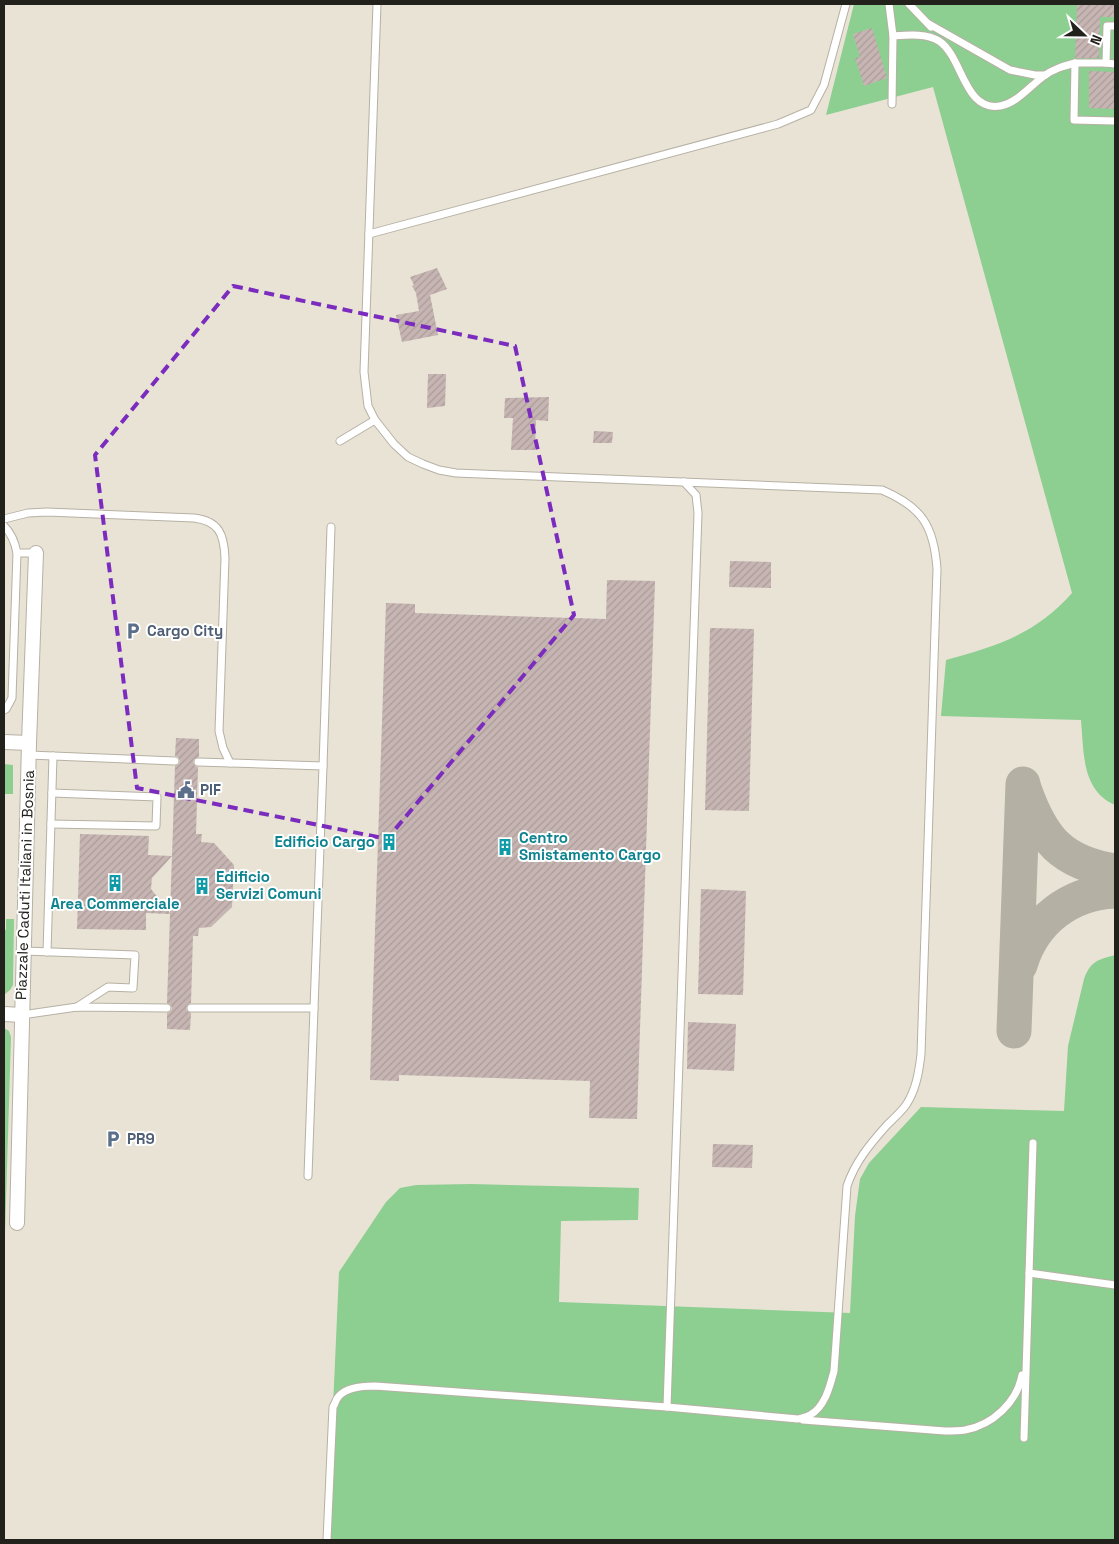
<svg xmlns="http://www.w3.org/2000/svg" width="1119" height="1544" font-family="'Space Grotesk',sans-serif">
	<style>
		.green { fill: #8dce91 }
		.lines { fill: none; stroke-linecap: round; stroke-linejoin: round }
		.taxiway { stroke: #b4b0a4; stroke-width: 35 }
		.building { fill: url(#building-hatch); fill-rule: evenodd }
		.service-casing { stroke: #b6b1a4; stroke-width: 9 }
		.minor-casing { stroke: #b6b1a4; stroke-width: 16 }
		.service { stroke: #fff; stroke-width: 7 }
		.minor { stroke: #fff; stroke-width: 14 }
		.marked { fill: none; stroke: #7b2cbf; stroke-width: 4; stroke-dasharray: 10 6; stroke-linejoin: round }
		.labels { text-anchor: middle; stroke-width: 4; stroke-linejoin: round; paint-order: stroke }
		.service-label { font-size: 15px; font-weight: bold; fill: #4e5e75; stroke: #fff; text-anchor: start }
		.culture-label { font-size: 15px; font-weight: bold; fill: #0d838f; stroke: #fff; text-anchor: start }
		.street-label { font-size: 15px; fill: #23211c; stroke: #fff }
	</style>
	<defs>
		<pattern id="building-hatch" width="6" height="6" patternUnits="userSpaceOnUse" patternTransform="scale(1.25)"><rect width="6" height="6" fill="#c6b5b3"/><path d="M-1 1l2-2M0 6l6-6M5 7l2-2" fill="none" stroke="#aa9b99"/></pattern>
	</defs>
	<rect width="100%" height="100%" fill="#e8e3d5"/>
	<g class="green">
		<path d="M 854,4 L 1115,4 L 1115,805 C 1081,790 1084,752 1081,720 L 941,716 L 946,660 C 997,646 1036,634 1072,593 L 933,87 L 826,115 Z"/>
		<polygon points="4,764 13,765 13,794 4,794"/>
		<polygon points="6,919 14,919 13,985 10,990 4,995 4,929 6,930"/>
		<path d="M 1115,955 L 1115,1540 L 330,1540 L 333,1407 L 339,1272 L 386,1202 L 400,1188 L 416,1185 L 471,1184 L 639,1188 L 638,1220 L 561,1221 L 559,1302 L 850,1313 L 855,1216 L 860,1179 L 869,1163 L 921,1107 L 1064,1111 L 1068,1046 L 1084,979 C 1091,961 1097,960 1115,955 Z"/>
		<polygon points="4,1028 9,1031 11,1037 4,1266"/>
	</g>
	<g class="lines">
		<g class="taxiway">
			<path d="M 1025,791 C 1042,839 1062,863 1115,871"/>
			<path d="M 1020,965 C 1033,921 1069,893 1115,891"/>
			<polyline points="1014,1031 1023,784"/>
		</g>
	</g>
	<g class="building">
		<polygon points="1077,4 1115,4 1115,17 1100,17 1099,58 1075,58"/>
		<polygon points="872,28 887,78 864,86 855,58 860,57 853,34"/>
		<polygon points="1089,71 1115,72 1115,109 1089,108"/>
		<polygon points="437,268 447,289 430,295 438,335 402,342 396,315 419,311 416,293 412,286 414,285 410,277"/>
		<polygon points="428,374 446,374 445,406 427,408"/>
		<polygon points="549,397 548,421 536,420 535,450 511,450 513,418 504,418 505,398"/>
		<polygon points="594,431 613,432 612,443 593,443"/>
		<polygon points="730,561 771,562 771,588 729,587"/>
		<polygon points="607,580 655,581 637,1119 589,1118 590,1081 399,1075 399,1081 370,1080 386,603 415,604 415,613 606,619"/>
		<polygon points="710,628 754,629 749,811 705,810"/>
		<path d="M 176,738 L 199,739 L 199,757 L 194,759 L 193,762 L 195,766 L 198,767 L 196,834 L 202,834 L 201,842 L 214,843 L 234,865 L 232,907 L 211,927 L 199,928 L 198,936 L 193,936 L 191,1003 L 188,1004 L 186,1008 L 187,1011 L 191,1013 L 190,1030 L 167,1029 L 167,1013 L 170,1012 L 172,1009 L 171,1005 L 167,1003 L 170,914 L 146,913 L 146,930 L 77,929 L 80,834 L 149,836 L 148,855 L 172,856 L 175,766 L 179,764 L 180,761 L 178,757 L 175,756 ZM 172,856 L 170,912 L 170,913 L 151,889 L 152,878 Z"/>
		<polygon points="701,889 746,891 743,995 698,994"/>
		<polygon points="688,1022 736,1024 734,1071 687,1069"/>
		<polygon points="713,1144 753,1145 752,1168 712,1167"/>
	</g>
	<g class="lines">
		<g class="service-casing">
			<g id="service">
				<polyline points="889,4 893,36 892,104"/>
				<polyline points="909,4 931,27"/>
				<polyline points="929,24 1010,70 1035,75 1045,75"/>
				<polyline points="1115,26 1107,26 1106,63 1115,64"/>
				<path d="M 893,36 C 907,35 927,33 939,41 C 963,57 964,112 1000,106 C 1017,103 1030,86 1044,76 C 1053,69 1064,66 1075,63"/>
				<polyline points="1106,63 1075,63 1074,120 1115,121"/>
				<polyline points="369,234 778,124 811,110 824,85 846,4"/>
				<polyline points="340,441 375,420"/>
				<path d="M 4,519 L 28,513 L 47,512 L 194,518 C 219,521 224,534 225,558 L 219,731 L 223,748 L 230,763"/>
				<path d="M 4,526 C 12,534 15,542 17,553 L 12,698 L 6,709 L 4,710"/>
				<polyline points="17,553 36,553"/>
				<polyline points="29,755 175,761"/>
				<polyline points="323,766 331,527"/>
				<polyline points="51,824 156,826 157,797 52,793"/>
				<polyline points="24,951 135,955 133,988 108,987 77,1007"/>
				<polyline points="47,952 53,756"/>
				<polyline points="191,1008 314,1008 323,766 198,762"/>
				<polyline points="22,1015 77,1007 167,1008"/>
				<polyline points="308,1176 314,1008"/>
				<polyline points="1029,1273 1115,1285"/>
				<polyline points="667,1407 698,513 696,495 684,482"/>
				<path d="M 803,1420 L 945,1431 C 951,1431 958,1431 965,1430 C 993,1425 1017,1402 1022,1375"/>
				<polyline points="1024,1438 1033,1143"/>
				<path d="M 327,1540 L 333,1407 C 335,1404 336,1399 339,1396 C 347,1387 364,1386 375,1386 L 667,1407 L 798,1419 C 802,1418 807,1417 810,1415 C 825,1407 830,1386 834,1371 L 847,1186 C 855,1162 870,1144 887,1125 C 893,1119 901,1112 906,1105 C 916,1090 919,1072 921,1054 L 937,569 C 934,526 922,507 882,490 L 456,473 L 439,470 L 423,464 L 408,457 L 394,444 L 375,420 L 368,406 L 364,372 L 377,4"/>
			</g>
		</g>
		<g class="minor-casing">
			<g id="minor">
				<polyline points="4,742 29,743"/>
				<polyline points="4,1014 22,1015"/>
				<polyline points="17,1223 29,743 36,553"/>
			</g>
		</g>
		<use href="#service" class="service"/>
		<use href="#minor" class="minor"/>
	</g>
	<path class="marked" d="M 233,286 L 515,346 L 574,615 L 387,839 L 137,788 L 95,455 Z"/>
	<defs>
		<g id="parking-bare" transform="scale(1.35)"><path d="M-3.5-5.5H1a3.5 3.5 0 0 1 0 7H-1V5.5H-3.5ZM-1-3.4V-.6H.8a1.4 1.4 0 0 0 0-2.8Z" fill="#5c6f8a" stroke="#fff" stroke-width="2.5" paint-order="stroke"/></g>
		<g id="civic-bare" transform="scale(1.35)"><path d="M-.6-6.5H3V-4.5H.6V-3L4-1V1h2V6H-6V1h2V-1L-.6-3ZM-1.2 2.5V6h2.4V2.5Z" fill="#5c6f8a" stroke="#fff" stroke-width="2.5" paint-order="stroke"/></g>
		<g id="building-bare" transform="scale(1.35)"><path d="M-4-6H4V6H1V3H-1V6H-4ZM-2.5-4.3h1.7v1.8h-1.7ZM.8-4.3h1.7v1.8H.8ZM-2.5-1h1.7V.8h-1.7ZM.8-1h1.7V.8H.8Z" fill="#0f9aa8" stroke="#fff" stroke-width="2.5" paint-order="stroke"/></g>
	</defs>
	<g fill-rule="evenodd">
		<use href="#parking-bare" x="133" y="631"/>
		<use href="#civic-bare" x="186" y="790"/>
		<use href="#building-bare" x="389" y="842"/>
		<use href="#building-bare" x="505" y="847"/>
		<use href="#building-bare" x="115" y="883"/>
		<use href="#building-bare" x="202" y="886"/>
		<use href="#parking-bare" x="113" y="1139"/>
	</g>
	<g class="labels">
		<g class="service-label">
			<text x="147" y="636">Cargo City</text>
			<text x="200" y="795">PIF</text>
			<text x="127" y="1144">PR9</text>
		</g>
		<g class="culture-label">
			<text x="519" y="843">Centro<tspan x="519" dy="17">Smistamento Cargo</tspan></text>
			<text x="375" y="847" text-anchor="end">Edificio Cargo</text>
			<text x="216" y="882">Edificio<tspan x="216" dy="17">Servizi Comuni</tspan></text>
			<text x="115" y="909" text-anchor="middle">Area Commerciale</text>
		</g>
		<g class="street-label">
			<text transform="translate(25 885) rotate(-88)" y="5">Piazzale Caduti Italiani in Bosnia</text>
		</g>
	</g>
	<rect width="1119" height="1544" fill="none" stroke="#23211c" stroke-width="10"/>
	<g transform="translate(1084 35) rotate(112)" stroke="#ffffff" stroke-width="4" paint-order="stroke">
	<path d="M0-4L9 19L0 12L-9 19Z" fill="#23211c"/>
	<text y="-8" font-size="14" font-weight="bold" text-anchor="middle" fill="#23211c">N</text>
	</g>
</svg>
